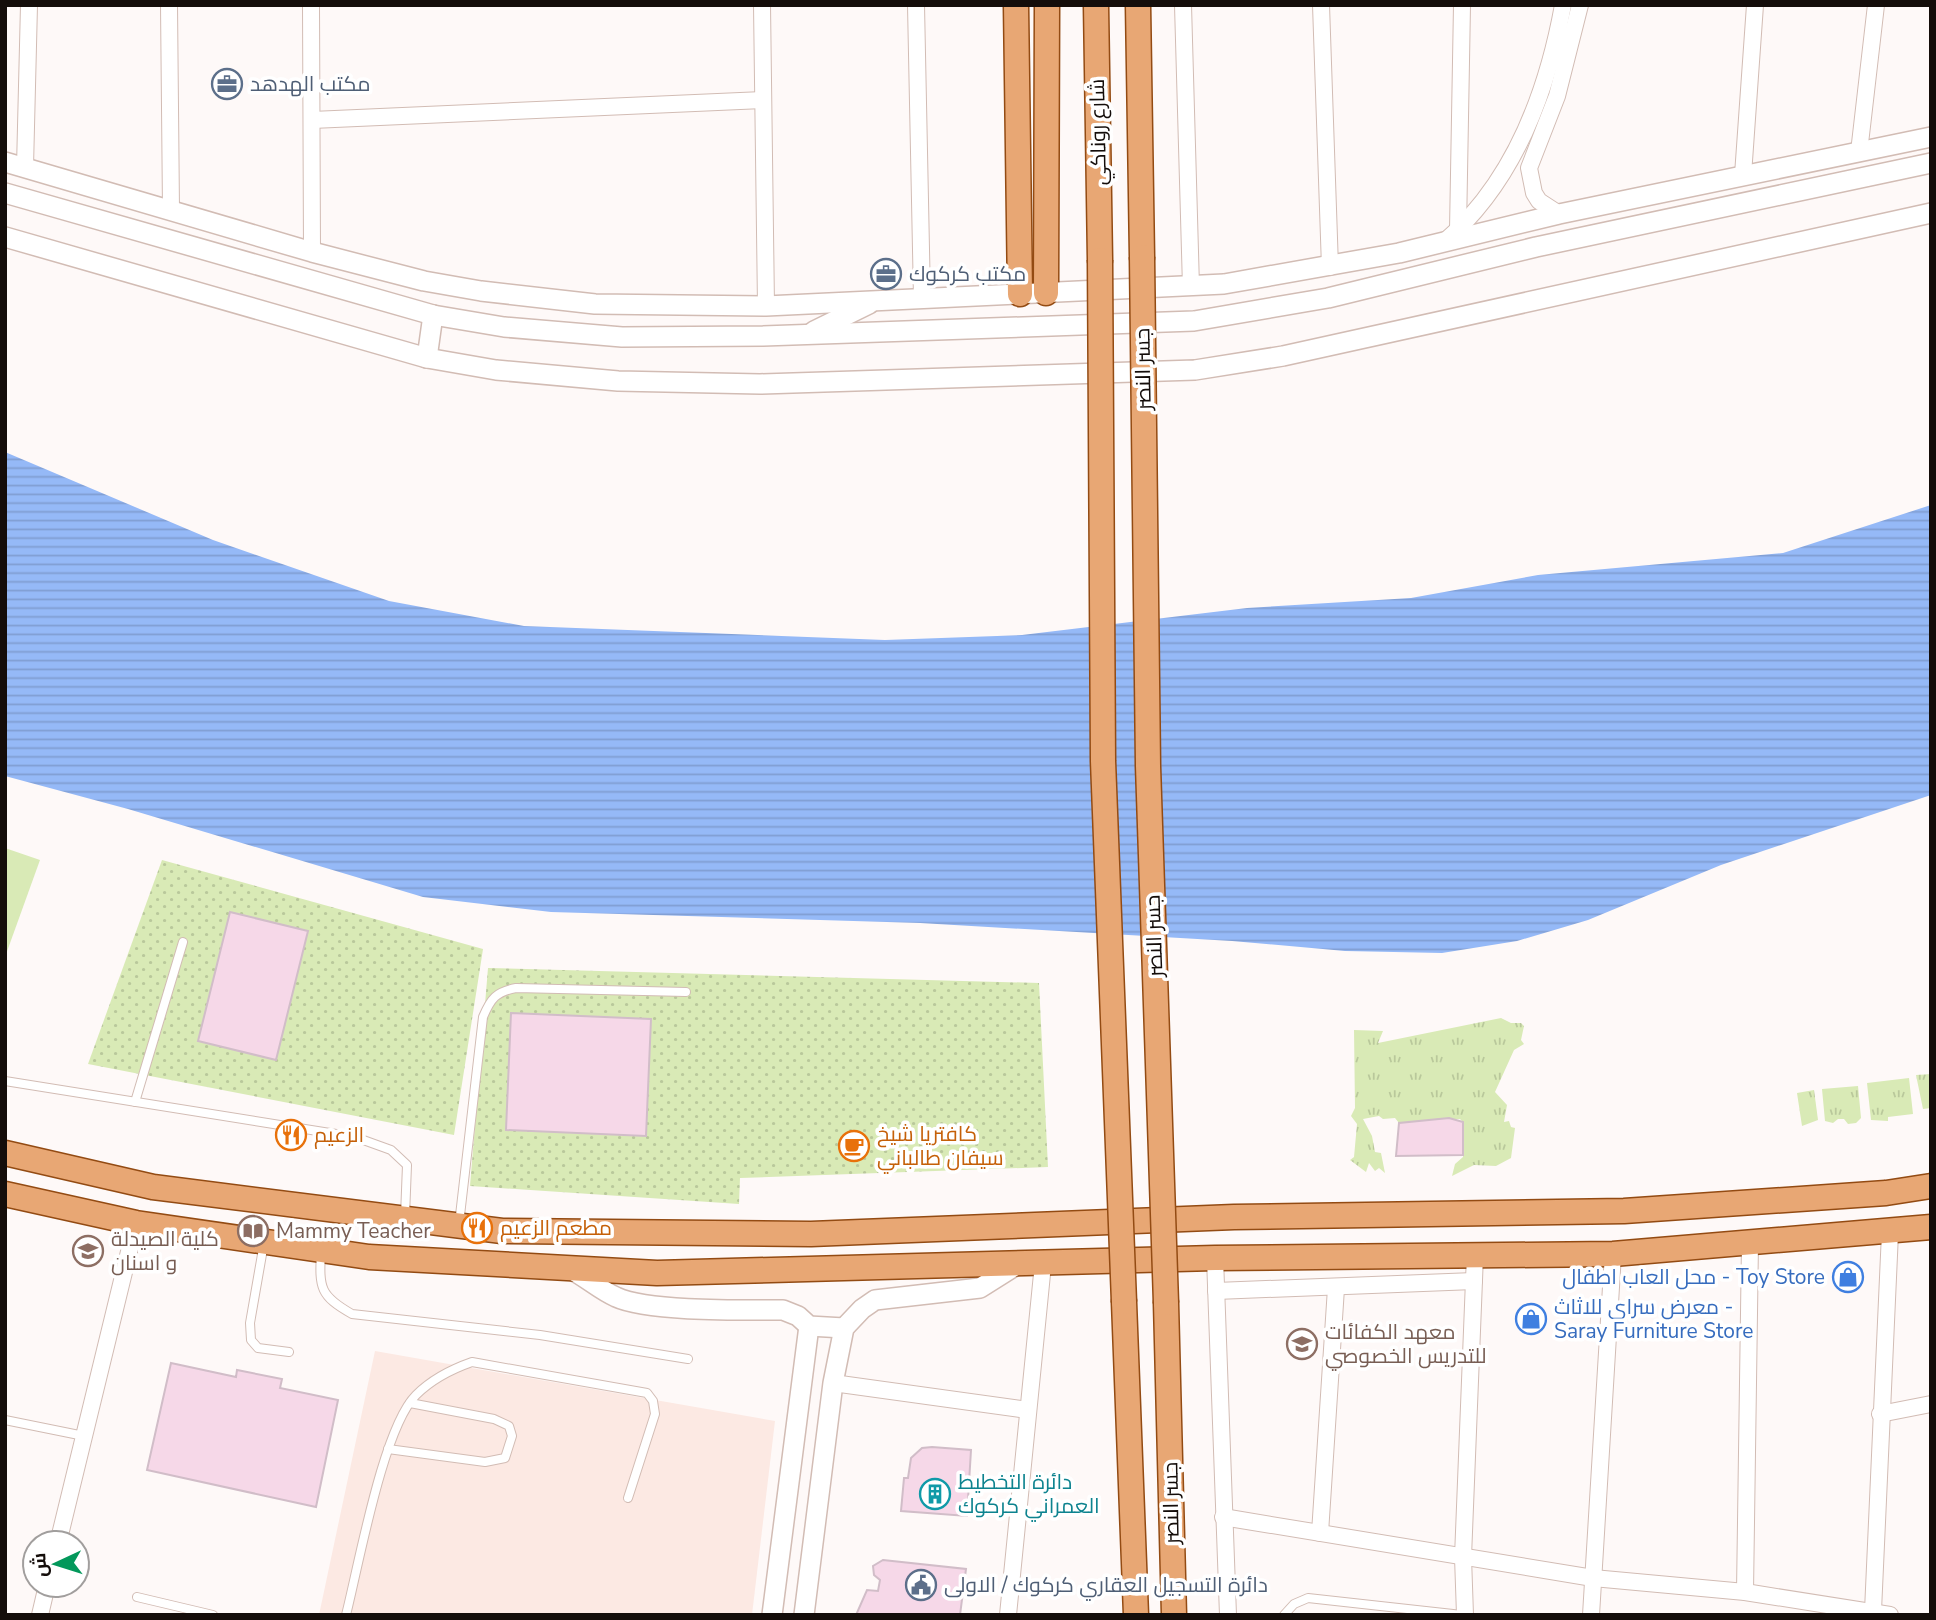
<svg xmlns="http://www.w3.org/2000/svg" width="1936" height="1620" font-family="'Nunito Sans',Cairo,sans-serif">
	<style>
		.built { fill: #fce9e3 }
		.grass { fill: url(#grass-tufts) }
		.park { fill: url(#park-dots) }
		.garden { fill: #d9eab6 }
		.water { fill: url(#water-rules) }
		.building { fill: #f6d8e8; stroke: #d1bdc8; stroke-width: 2 }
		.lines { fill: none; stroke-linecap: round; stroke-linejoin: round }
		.service-casing { stroke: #d2bcb4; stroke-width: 10 }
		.minor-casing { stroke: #d2bcb4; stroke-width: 18 }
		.tertiary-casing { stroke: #d2bcb4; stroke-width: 22 }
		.primary-casing { stroke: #934b13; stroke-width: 27 }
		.service { stroke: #fff; stroke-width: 8 }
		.minor { stroke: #fff; stroke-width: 16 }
		.tertiary { stroke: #fff; stroke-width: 19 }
		.primary { stroke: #e8a774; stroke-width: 24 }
		.primary-bridge-casing { stroke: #934b13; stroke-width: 27; stroke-linecap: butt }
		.primary-bridge { stroke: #e8a774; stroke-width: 24 }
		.labels { text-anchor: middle; stroke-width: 7; stroke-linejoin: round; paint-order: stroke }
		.service-label { font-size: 21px; fill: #4e5e75; stroke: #fff; text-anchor: start }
		.street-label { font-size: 21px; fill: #140d0a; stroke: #fff }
		.food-label { font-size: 21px; fill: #c56008; stroke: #fff; text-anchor: start }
		.education-label { font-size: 21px; fill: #785e54; stroke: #fff; text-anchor: start }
		.shop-label { font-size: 21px; fill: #366cbe; stroke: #fff; text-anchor: end }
		.culture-label { font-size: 21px; fill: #0d838f; stroke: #fff; text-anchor: start }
	</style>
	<defs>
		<pattern id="grass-tufts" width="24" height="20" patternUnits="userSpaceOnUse" patternTransform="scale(1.75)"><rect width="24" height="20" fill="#d9eab6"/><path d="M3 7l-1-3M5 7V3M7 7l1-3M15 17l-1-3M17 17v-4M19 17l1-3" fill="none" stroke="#b9c89b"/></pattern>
		<pattern id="park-dots" width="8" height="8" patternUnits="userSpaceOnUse" patternTransform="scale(1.75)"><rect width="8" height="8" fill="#d9eab6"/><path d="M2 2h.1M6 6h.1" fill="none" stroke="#b9c89b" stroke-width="1.8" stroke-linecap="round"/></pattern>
		<pattern id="water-rules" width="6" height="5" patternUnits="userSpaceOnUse" patternTransform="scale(1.75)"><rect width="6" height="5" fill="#95b9f7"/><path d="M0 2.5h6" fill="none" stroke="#809ed2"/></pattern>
	</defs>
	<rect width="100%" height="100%" fill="#fef9f8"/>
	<polygon class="built" points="375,1351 775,1421 752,1615 319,1615"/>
	<g class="grass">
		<polygon points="1501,1018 1511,1023 1521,1023 1524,1026 1521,1040 1524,1044 1514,1050 1495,1092 1507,1105 1504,1122 1509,1121 1511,1127 1515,1128 1511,1158 1496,1166 1474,1165 1452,1176 1455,1164 1463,1157 1463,1122 1460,1119 1399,1123 1395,1118 1383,1119 1379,1116 1363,1119 1372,1136 1375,1152 1381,1153 1385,1173 1379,1168 1375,1171 1369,1163 1366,1172 1350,1160 1354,1157 1357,1124 1351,1116 1355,1108 1354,1030 1383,1031 1378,1043"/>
		<polygon points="1931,1074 1931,1108 1923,1109 1916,1075"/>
		<polygon points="1909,1078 1913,1114 1888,1117 1888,1121 1871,1120 1867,1083"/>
		<polygon points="1858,1086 1861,1118 1856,1123 1848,1124 1844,1119 1838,1119 1833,1123 1825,1121 1822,1089"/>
		<polygon points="1814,1090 1818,1120 1802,1126 1797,1093"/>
	</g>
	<g class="park">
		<polygon points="162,860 483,949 454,1135 88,1064"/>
		<polygon points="488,968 1039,983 1048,1167 740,1178 739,1204 470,1186"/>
	</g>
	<polygon class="garden" points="5,848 40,860 5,957"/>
	<polygon class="water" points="5,452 213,540 389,601 524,626 885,640 1022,635 1247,608 1411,598 1538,575 1783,553 1931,505 1931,795 1721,865 1588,920 1517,941 1442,953 1345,951 1232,941 920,923 551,912 423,897 128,809 5,776"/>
	<g class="building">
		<polygon points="230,912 308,931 276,1060 198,1041"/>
		<polygon points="511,1013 651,1019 646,1136 506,1130"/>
		<polygon points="1449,1118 1463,1122 1463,1155 1396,1156 1399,1123"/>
		<polygon points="171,1363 236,1377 237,1370 282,1379 280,1388 338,1400 316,1507 147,1470"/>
		<polygon points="932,1447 971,1450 967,1516 901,1511 904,1478 908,1478 911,1458 922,1448"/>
		<polygon points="883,1560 966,1569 960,1615 856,1615 867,1590 878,1591 880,1580 874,1575 873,1566"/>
	</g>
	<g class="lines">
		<g class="service-casing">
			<g id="service">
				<polyline points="5,1081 355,1137 391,1150 407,1165 405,1216"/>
				<polyline points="135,1102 183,942"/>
				<path d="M 459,1224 L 483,1017 C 491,998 496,992 516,988 L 686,992"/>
				<polyline points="264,1243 250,1323 251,1340 258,1348 289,1352"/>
				<path d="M 321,1252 C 319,1288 320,1296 352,1314 L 540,1335 L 688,1359"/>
				<polyline points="5,1420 84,1436"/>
				<polyline points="388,1449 485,1462 505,1458 512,1436 509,1426 494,1419 410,1403"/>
				<polyline points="137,1597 213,1615"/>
				<path d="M 346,1615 C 359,1564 383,1428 416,1395 C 431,1380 452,1369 472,1362 L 647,1393 L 653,1401 L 655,1414 L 628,1498"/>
				<polyline points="1284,1615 1294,1604 1308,1598 1462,1615"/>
			</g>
		</g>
		<g class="minor-casing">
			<g id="minor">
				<polyline points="169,5 171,210"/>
				<polyline points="311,5 312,252"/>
				<polyline points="762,5 766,306"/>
				<polyline points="916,5 922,298"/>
				<polyline points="1183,5 1191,287"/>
				<polyline points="1321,5 1330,267"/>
				<polyline points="312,120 763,100"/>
				<polyline points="1859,152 1876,5"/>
				<polyline points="25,167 29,5"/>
				<polyline points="1743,175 1755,5"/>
				<polyline points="1559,214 1539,201 1534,193 1529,168 1557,96 1580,5"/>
				<polyline points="1458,230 1462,5"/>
				<path d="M 1444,242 C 1513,183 1547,93 1563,5"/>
				<polyline points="1215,1258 1228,1615"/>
				<polyline points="1216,1291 1474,1281"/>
				<polyline points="833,1383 1028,1410"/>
				<polyline points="1880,1414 1931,1404"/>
				<polyline points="1223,1517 1593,1578 1745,1592 1890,1615"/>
				<polyline points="1320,1533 1336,1288"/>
				<polyline points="58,1543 136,1223"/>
				<polyline points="1745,1592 1750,1243"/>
				<polyline points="1873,1611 1890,1233"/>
				<polyline points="40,1615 47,1585"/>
				<polyline points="1008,1615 1043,1264"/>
				<polyline points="1465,1615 1463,1557 1475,1255"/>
				<polyline points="1591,1615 1613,1254"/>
			</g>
		</g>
		<g class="tertiary-casing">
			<g id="tertiary">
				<polyline points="5,162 312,252 424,281 481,291 595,304 766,306 1224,284 1399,253 1559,214 1931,137"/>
				<polyline points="5,193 433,315 504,327 622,337 763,336 1194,321 1328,298 1536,247 1931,163"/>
				<polyline points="5,237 427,358 496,370 618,381 760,384 1195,370 1283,356 1931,213"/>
				<polyline points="814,331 869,304"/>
				<polyline points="427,358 433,315"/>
				<path d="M 570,1269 C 586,1277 600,1290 616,1297 C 648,1312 745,1310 783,1310 L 798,1316 L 809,1326 L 844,1328"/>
				<polyline points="772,1615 809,1326"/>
				<polyline points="804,1615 833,1383 844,1328 862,1309 875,1300 980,1288 1015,1266"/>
			</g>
		</g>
		<g class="primary-casing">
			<g id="primary">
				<polyline points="1016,5 1020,294"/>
				<polyline points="1096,5 1100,260"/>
				<polyline points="1138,5 1142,257"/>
				<polyline points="1046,293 1047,5"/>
				<polyline points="5,1153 153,1187 502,1231 811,1234 1234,1217 1624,1211 1886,1193 1931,1186"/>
				<polyline points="5,1194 136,1223 369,1257 657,1273 1215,1258 1613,1254 1931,1227"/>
				<polyline points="1124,1302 1136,1615"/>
				<polyline points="1166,1303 1174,1615"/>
			</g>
		</g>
		<use href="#service" class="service"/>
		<use href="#minor" class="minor"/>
		<use href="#tertiary" class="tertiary"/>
		<use href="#primary" class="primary"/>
		<g class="primary-bridge-casing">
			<g id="primary-bridge">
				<polyline points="1142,257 1148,766 1166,1303"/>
				<polyline points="1100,260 1103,761 1124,1302"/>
			</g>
		</g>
		<use href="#primary-bridge" class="primary-bridge"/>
	</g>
	<defs>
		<g id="office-ring" transform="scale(1.575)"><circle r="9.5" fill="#fff" stroke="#5c6f8a" stroke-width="1.5"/><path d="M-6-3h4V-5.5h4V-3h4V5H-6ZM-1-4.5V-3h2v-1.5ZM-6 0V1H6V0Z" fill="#5c6f8a"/></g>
		<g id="restaurant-ring" transform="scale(1.575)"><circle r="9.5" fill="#fff" stroke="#e8710a" stroke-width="1.5"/><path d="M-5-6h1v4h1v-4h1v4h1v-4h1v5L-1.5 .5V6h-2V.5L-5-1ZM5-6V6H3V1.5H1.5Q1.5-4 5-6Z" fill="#e8710a"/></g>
		<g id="cafe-ring" transform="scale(1.575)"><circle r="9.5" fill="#fff" stroke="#e8710a" stroke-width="1.5"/><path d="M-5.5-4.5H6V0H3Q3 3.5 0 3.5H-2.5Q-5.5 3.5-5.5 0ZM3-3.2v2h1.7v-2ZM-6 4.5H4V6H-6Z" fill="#e8710a"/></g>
		<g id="library-ring" transform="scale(1.575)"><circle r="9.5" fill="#fff" stroke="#8d6e63" stroke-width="1.5"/><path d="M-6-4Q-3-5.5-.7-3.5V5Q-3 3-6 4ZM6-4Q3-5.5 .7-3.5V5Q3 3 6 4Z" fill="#8d6e63"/></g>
		<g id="university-ring" transform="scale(1.575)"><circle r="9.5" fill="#fff" stroke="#8d6e63" stroke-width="1.5"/><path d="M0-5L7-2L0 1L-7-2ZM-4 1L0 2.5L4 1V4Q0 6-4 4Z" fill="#8d6e63"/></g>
		<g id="shop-ring" transform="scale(1.575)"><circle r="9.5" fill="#fff" stroke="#3f7fe0" stroke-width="1.5"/><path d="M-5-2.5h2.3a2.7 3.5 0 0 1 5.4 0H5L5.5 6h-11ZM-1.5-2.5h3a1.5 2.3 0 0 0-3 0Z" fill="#3f7fe0"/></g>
		<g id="school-ring" transform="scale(1.575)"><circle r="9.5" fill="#fff" stroke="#8d6e63" stroke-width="1.5"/><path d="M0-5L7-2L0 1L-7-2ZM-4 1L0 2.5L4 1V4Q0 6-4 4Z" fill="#8d6e63"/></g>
		<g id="building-ring" transform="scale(1.575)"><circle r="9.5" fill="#fff" stroke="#0f9aa8" stroke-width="1.5"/><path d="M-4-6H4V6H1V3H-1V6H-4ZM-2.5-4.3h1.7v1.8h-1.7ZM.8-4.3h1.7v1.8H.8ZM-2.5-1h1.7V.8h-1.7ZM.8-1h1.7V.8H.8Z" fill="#0f9aa8"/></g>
		<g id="civic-ring" transform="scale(1.575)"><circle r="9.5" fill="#fff" stroke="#5c6f8a" stroke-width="1.5"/><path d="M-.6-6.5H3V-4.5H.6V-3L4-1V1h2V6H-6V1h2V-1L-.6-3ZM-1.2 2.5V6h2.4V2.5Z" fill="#5c6f8a"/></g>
	</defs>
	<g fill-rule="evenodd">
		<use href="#office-ring" x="227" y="84"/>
		<use href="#office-ring" x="886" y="274"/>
		<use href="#restaurant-ring" x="291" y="1135"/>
		<use href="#cafe-ring" x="854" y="1146"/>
		<use href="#restaurant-ring" x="477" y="1228"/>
		<use href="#library-ring" x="253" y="1231"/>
		<use href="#university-ring" x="88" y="1251"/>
		<use href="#shop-ring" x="1848" y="1277"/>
		<use href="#shop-ring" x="1531" y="1319"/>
		<use href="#school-ring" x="1302" y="1344"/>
		<use href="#building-ring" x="935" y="1494"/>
		<use href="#civic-ring" x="921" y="1585"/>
	</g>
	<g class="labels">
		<g class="service-label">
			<text x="250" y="91">مكتب الهدهد</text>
			<text x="909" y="281">مكتب كركوك</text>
			<text x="944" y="1592">دائرة التسجيل العقاري كركوك / الاولى</text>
		</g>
		<g class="street-label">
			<text transform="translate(1098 132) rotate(-91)" y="7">شارع روناكي</text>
			<text transform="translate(1143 369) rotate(-91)" y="7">جسر النصر</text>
			<text transform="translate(1154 936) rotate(-92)" y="7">جسر النصر</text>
			<text transform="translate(1171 1503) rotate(-91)" y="7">جسر النصر</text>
		</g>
		<g class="food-label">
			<text x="877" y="1141">كافتريا شيخ<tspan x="877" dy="24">سيفان طالباني</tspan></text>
			<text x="314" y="1142">الزعيم</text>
			<text x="500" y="1235">مطعم الزعيم</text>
		</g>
		<g class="education-label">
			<text x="276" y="1238">Mammy Teacher</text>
			<text x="111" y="1246">كلية الصيدلة<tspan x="111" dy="24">و اسنان</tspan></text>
			<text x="1325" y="1339">معهد الكفائات<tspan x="1325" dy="24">للتدريس الخصوصي</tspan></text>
		</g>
		<g class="shop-label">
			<text x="1825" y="1284">محل العاب اطفال - Toy Store</text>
			<text x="1554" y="1314" text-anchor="start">معرض سراي للاثاث -<tspan x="1554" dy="24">Saray Furniture Store</tspan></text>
		</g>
		<g class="culture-label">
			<text x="958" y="1489">دائرة التخطيط<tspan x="958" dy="24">العمراني كركوك</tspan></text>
		</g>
	</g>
	<rect width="1936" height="1620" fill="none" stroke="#140d0a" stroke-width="14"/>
	<g transform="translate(56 1564) rotate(266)"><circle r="33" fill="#ffffff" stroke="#a19e9d" stroke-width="2"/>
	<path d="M0-5L12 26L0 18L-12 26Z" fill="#03985b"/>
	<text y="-10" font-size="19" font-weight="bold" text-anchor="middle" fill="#140d0a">ش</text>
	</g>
</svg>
